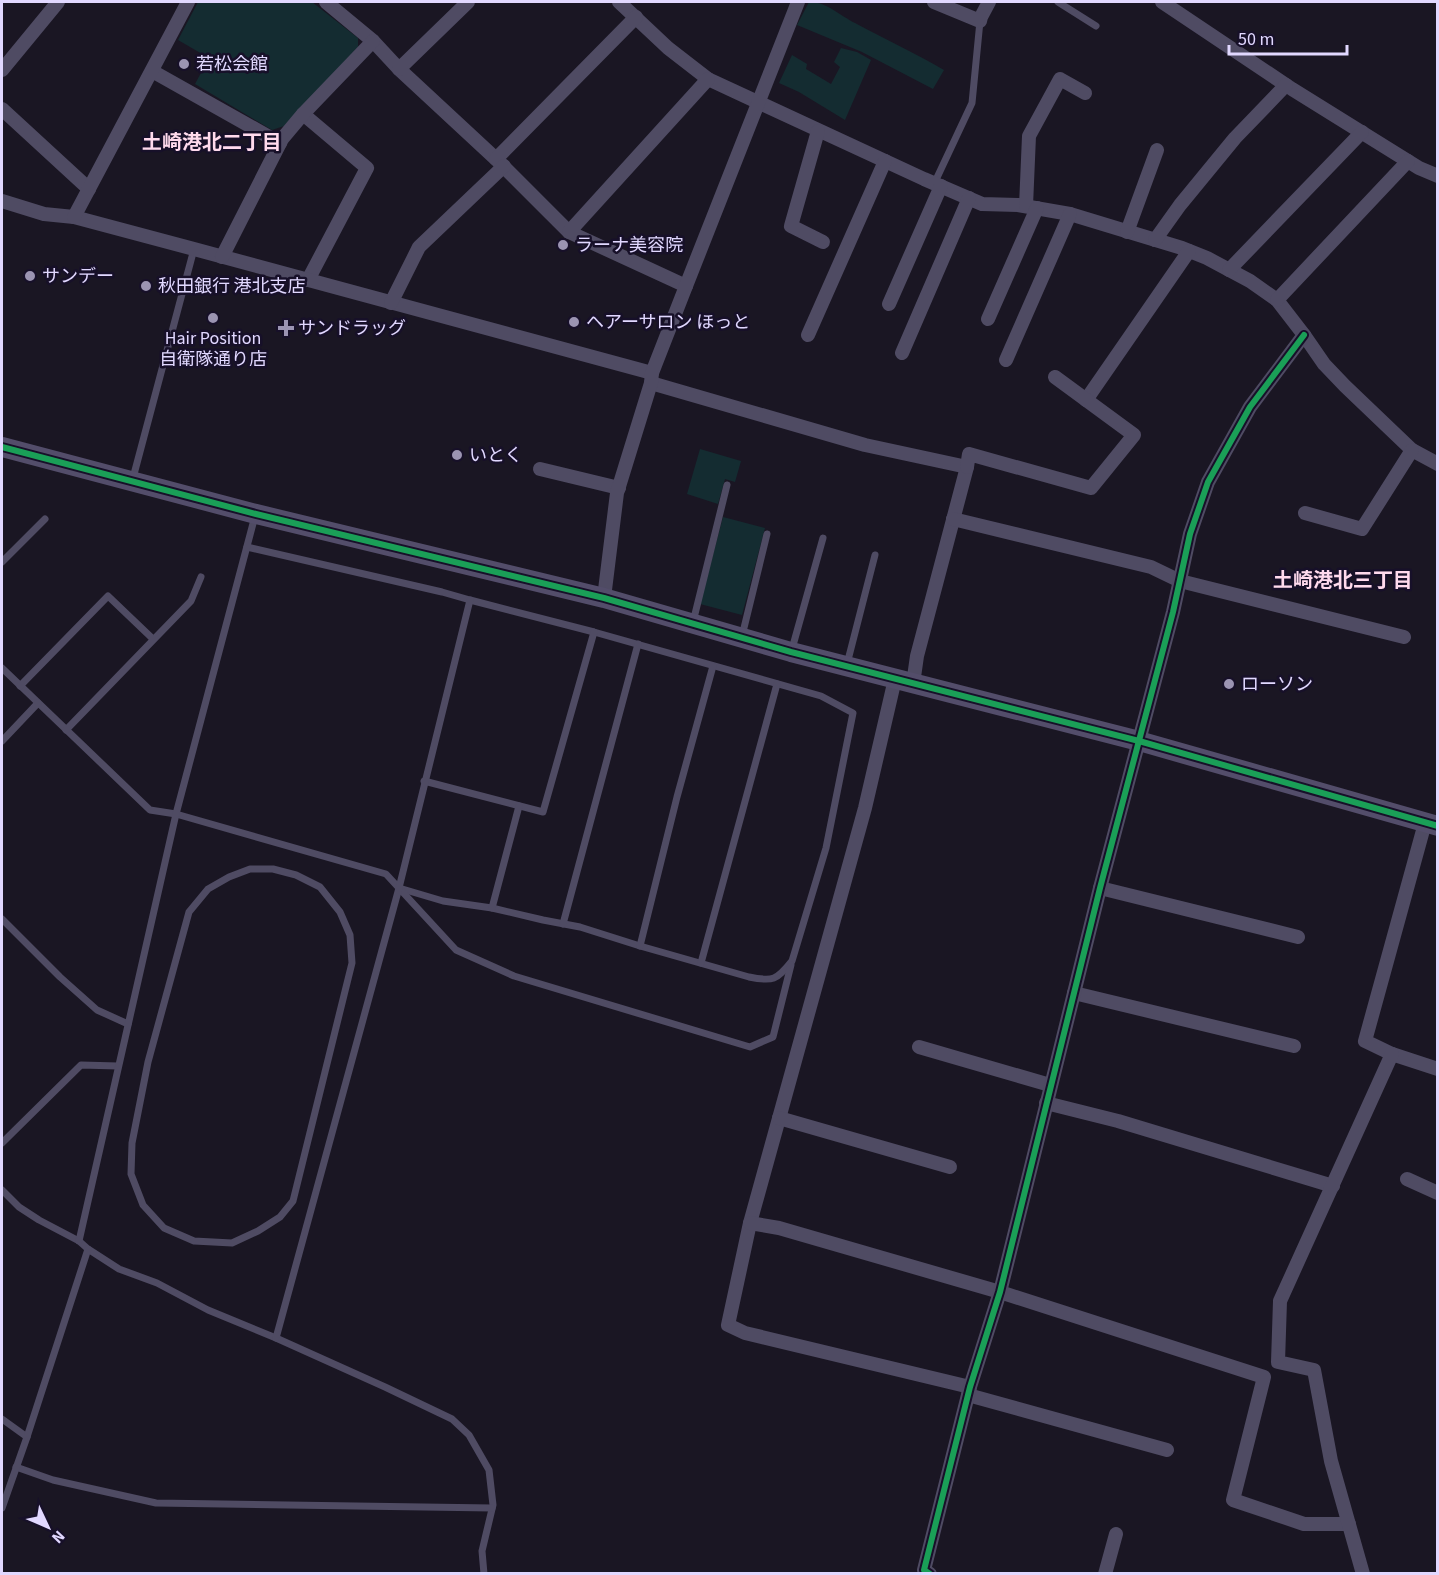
<svg xmlns="http://www.w3.org/2000/svg" width="1439" height="1575" font-family="'Source Sans 3','Noto Sans JP',sans-serif">
	<style>
		.green { fill: #142c31 }
		.lines { fill: none; stroke-linecap: round; stroke-linejoin: round }
		.lane { stroke: #4f4b63; stroke-width: 7 }
		.street { stroke: #4f4b63; stroke-width: 14 }
		.secondary { stroke: #534d6a; stroke-width: 20 }
		.cycleway-casing { stroke: #171029; stroke-width: 10 }
		.cycleway { stroke: #1a9f57; stroke-width: 6 }
		.poi-dot { fill: #9b94b2; stroke: #171029; stroke-width: 2 }
		.labels { text-anchor: middle; stroke-width: 5; stroke-linejoin: round; paint-order: stroke }
		.poi-label { font-size: 18px; fill: #e1d8ff; stroke: #171029; text-anchor: start }
		.neighbourhood-label { font-size: 20px; font-weight: bold; fill: #ffdaed; stroke: #171029 }
	</style>
	<rect width="100%" height="100%" fill="#1a1623"/>
	<g class="green">
		<polygon points="198,2 312,2 358,38 358,47 284,126 272,130 195,84 209,58 178,40"/>
		<path d="M 809,2 C 825,1 841,16 855,23 C 885,39 915,53 944,70 L 933,89 L 862,52 L 797,25 Z"/>
		<polygon points="841,48 857,52 871,60 845,120 799,92 779,83 792,55 807,64 806,69 831,84 840,67 834,62"/>
		<polygon points="700,449 741,461 735,482 725,479 718,504 687,494"/>
		<polygon points="723,517 765,528 742,615 700,604"/>
	</g>
	<g class="lines">
		<g class="lane">
			<polyline points="1058,2 1096,26"/>
			<polyline points="934,184 972,103 980,21"/>
			<polyline points="133,478 194,249"/>
			<path d="M 247,547 L 442,592 L 470,600 L 594,632 L 821,696 L 853,713 L 826,848 L 792,961 C 777,980 773,982 749,977 L 640,946 L 580,927 L 543,920 L 492,908 L 443,901 L 399,888"/>
			<polyline points="2,562 45,519"/>
			<polyline points="693,622 727,485"/>
			<polyline points="742,636 767,534"/>
			<polyline points="792,649 823,538"/>
			<polyline points="847,664 875,555"/>
			<polyline points="2,668 150,810 176,814 386,874 456,950 514,976 750,1047 773,1037 791,965"/>
			<polyline points="20,686 108,596 153,639"/>
			<polyline points="66,730 191,601 201,577"/>
			<polyline points="2,741 38,703"/>
			<polyline points="424,781 543,812 594,632"/>
			<polygon points="250,869 273,869 296,875 320,887 340,912 350,935 352,963 293,1201 280,1217 258,1231 232,1243 194,1241 164,1228 143,1205 131,1174 132,1143 148,1062 189,912 208,889 229,877"/>
			<polyline points="492,908 519,806"/>
			<polyline points="2,919 60,977 97,1010 128,1024"/>
			<polyline points="563,924 638,644"/>
			<polyline points="640,946 677,797 713,666"/>
			<polyline points="701,963 777,684"/>
			<polyline points="2,1143 81,1065 118,1066"/>
			<polyline points="2,1190 19,1207 39,1220 79,1241 88,1249 119,1269 157,1283 208,1310 276,1338 385,1387 452,1419 469,1435 489,1470 493,1505 482,1551 484,1574"/>
			<polyline points="79,1241 176,814 255,516"/>
			<polyline points="276,1338 399,888 470,600"/>
			<polyline points="2,1419 27,1437"/>
			<polyline points="16,1467 53,1480 156,1503 492,1508"/>
			<polyline points="2,1508 27,1437 88,1249"/>
		</g>
		<g class="street">
			<polyline points="326,2 373,41 399,69 496,159 569,232 686,286"/>
			<polyline points="619,2 668,48 708,79 924,179 982,204 1018,205 1070,214 1182,248 1207,258 1250,281 1277,300 1304,335 1324,364 1345,386 1412,450 1438,464"/>
			<polyline points="934,2 980,21 981,17 989,2"/>
			<polyline points="1162,2 1292,89 1419,168 1438,176"/>
			<polyline points="399,69 468,2"/>
			<polyline points="2,70 58,2"/>
			<polyline points="152,71 280,143"/>
			<polyline points="2,109 89,189"/>
			<polyline points="303,114 367,168 308,280"/>
			<polyline points="818,131 791,226 823,242"/>
			<polyline points="496,159 636,17"/>
			<polyline points="2,201 44,214 74,217 194,249 652,373"/>
			<polyline points="1026,206 1029,136 1060,79 1085,93"/>
			<polyline points="74,217 188,2"/>
			<polyline points="569,232 708,79"/>
			<polyline points="1127,232 1157,150"/>
			<polyline points="1155,240 1180,205 1235,138 1286,85"/>
			<polyline points="222,257 282,139 303,114 373,41"/>
			<polyline points="1229,270 1362,132"/>
			<polyline points="1277,300 1408,161"/>
			<polyline points="391,303 419,247 504,166"/>
			<polyline points="889,304 941,186"/>
			<polyline points="988,319 1037,208"/>
			<polyline points="808,335 885,161"/>
			<polyline points="902,353 969,198"/>
			<polyline points="1006,360 1070,214"/>
			<polyline points="651,383 865,445 967,467 917,656 913,684"/>
			<polyline points="1086,400 1189,251"/>
			<polyline points="967,467 969,454 1091,488 1134,435 1055,377"/>
			<polyline points="540,469 619,488"/>
			<polyline points="1305,513 1362,529 1412,450"/>
			<polyline points="953,519 1151,567 1180,581 1404,637"/>
			<polyline points="604,598 617,493 651,383 652,373 686,286 798,2"/>
			<polyline points="895,679 865,808 750,1223 728,1325 745,1333 970,1387"/>
			<polyline points="1425,823 1365,1041 1392,1054 1438,1069"/>
			<polyline points="1100,888 1298,937"/>
			<polyline points="1074,993 1294,1046"/>
			<polyline points="919,1047 1050,1085"/>
			<polyline points="1046,1103 1118,1121 1333,1186"/>
			<polyline points="779,1118 950,1167"/>
			<polyline points="1407,1179 1438,1193"/>
			<polyline points="750,1223 779,1228 1000,1292 1264,1377 1233,1500 1304,1524 1349,1524"/>
			<polyline points="968,1395 1167,1450"/>
			<polyline points="930,1574 924,1570 970,1387 1000,1292 1100,888 1173,612 1190,534 1208,482 1250,407 1304,335"/>
			<polyline points="1105,1574 1116,1534"/>
			<polyline points="1363,1574 1331,1461 1314,1370 1278,1362 1280,1301 1392,1054"/>
		</g>
		<polyline class="secondary" points="2,447 256,514 604,598 791,652 1139,741 1438,826"/>
		<g class="cycleway-casing">
			<g id="cycleway">
				<polyline points="2,447 256,514 604,598 791,652 1139,741 1438,826"/>
				<polyline points="930,1574 924,1570 970,1387 1000,1292 1100,888 1173,612 1190,534 1208,482 1250,407 1304,335"/>
			</g>
		</g>
		<use href="#cycleway" class="cycleway"/>
	</g>
	<g class="poi-dot">
		<circle cx="184" cy="64" r="6"/>
		<circle cx="563" cy="245" r="6"/>
		<circle cx="30" cy="276" r="6"/>
		<circle cx="146" cy="286" r="6"/>
		<circle cx="213" cy="318" r="6"/>
		<circle cx="574" cy="322" r="6"/>
		<path d="M283 319h6v6h6v6h-6v6h-6v-6h-6v-6h6z"/>
		<circle cx="457" cy="455" r="6"/>
		<circle cx="1229" cy="684" r="6"/>
	</g>
	<g class="labels">
		<g class="poi-label">
			<text x="196" y="70">若松会館</text>
			<text x="575" y="251">ラーナ美容院</text>
			<text x="42" y="282">サンデー</text>
			<text x="158" y="292">秋田銀行 港北支店</text>
			<text x="586" y="328">ヘアーサロン ほっと</text>
			<text x="298" y="334">サンドラッグ</text>
			<text x="213" y="344" text-anchor="middle">Hair Position<tspan x="213" dy="21">自衛隊通り店</tspan></text>
			<text x="469" y="461">いとく</text>
			<text x="1241" y="690">ローソン</text>
		</g>
		<g class="neighbourhood-label">
			<text x="212" y="149">土崎港北二丁目</text>
			<text x="1343" y="587">土崎港北三丁目</text>
		</g>
	</g>
	<rect width="1439" height="1575" fill="none" stroke="#e1d8ff" stroke-width="6"/>
	<g transform="translate(48 1527) rotate(134)" stroke="#171029" stroke-width="4.5" paint-order="stroke">
	<path d="M0-4.5L10 22L0 15L-10 22Z" fill="#e1d8ff"/>
	<text y="-9" font-size="16" font-weight="bold" text-anchor="middle" fill="#e1d8ff">N</text>
	</g>
	<path d="M1229 45v9h118v-9" fill="none" stroke="#e1d8ff" stroke-width="3"/>
	<text x="1238" y="45" font-size="18" fill="#e1d8ff" stroke="#171029" stroke-width="4.5" paint-order="stroke">50 m</text>
</svg>
